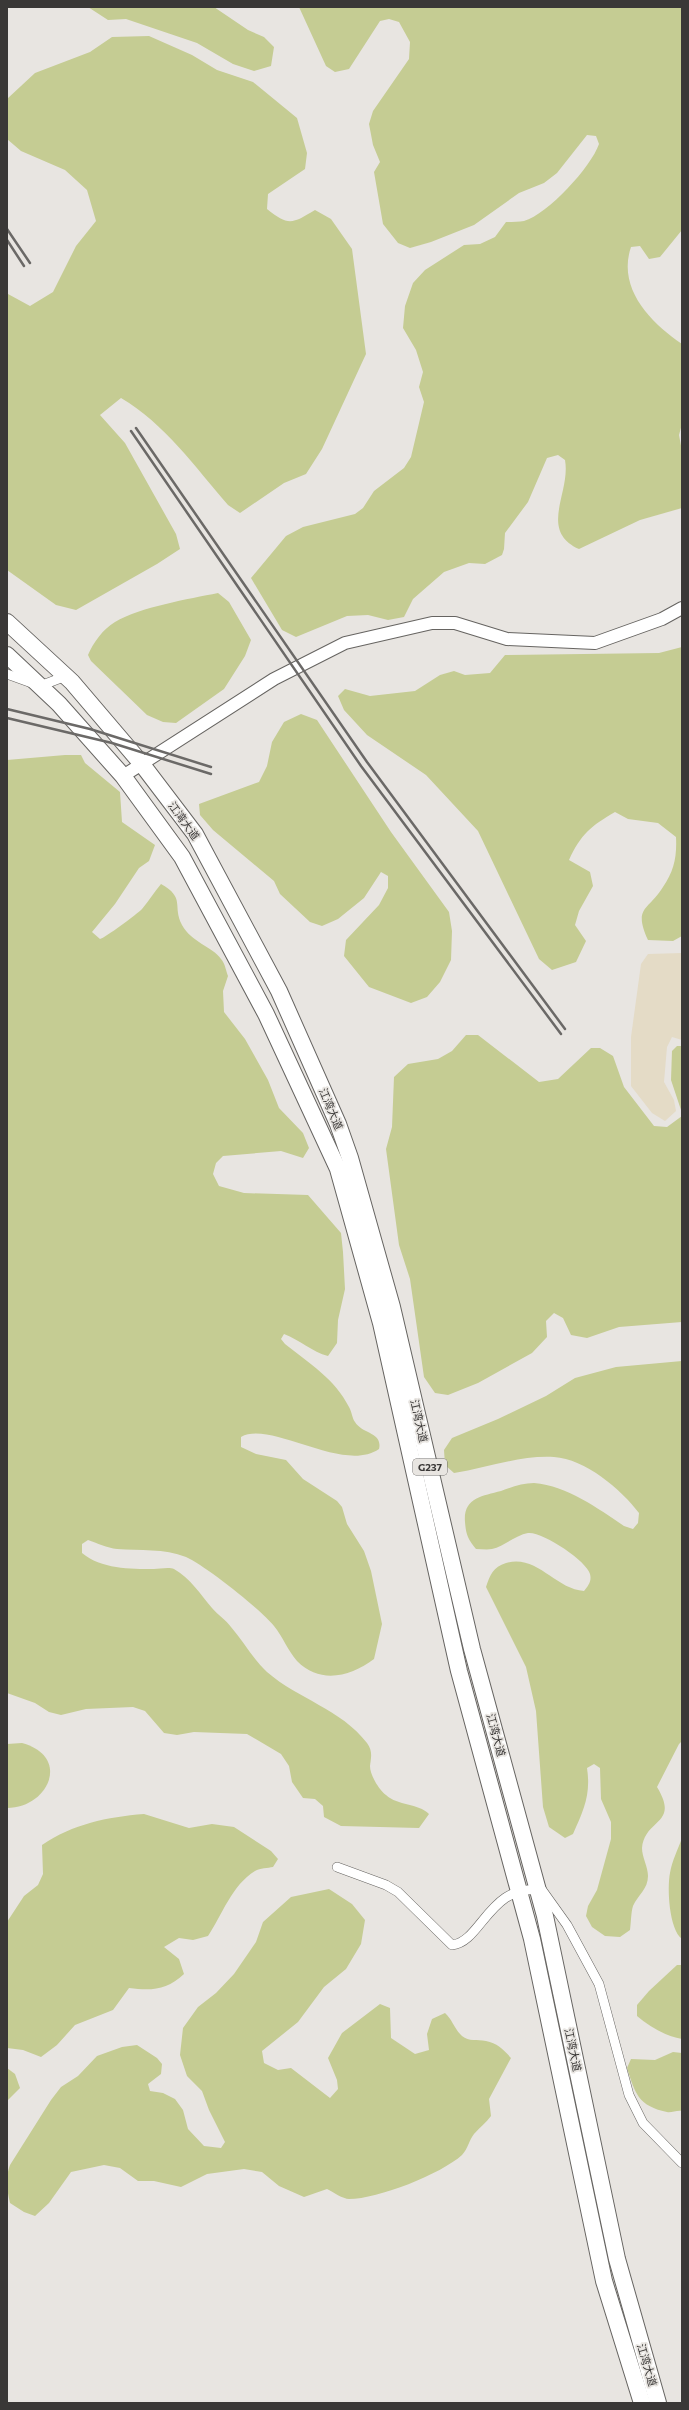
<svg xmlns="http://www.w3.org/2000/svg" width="689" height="2410" font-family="Commissioner,'Noto Sans SC',sans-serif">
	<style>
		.education { fill: #e4dbc6 }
		.green { fill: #c5cc93 }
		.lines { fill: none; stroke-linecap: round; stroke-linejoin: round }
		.street-casing { stroke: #666461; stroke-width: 10 }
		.secondary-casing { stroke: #666461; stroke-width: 14 }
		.highway-casing { stroke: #666461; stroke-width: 18 }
		.street { stroke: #fff; stroke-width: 9 }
		.secondary { stroke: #fff; stroke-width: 12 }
		.highway { stroke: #fff; stroke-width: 16 }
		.rail { stroke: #6b6967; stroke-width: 2.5 }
		.labels { text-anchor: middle; stroke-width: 3.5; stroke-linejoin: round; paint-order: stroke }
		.shield { fill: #e8e5e1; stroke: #6e6c6a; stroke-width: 1 }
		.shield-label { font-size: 10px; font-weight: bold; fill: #3a3837 }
		.street-label { font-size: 11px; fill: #3a3837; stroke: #e8e5e1 }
	</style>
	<rect width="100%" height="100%" fill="#e8e5e1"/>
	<polygon class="education" points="682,953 682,1040 672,1037 667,1047 664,1082 674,1100 676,1111 665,1121 652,1113 631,1086 631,1037 641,964 648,954"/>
	<g class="green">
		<polygon points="88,7 214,7 248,30 264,37 274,47 271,66 254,71 233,64 197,43 126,19 108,20"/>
		<path d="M 299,7 L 682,7 L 682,230 L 660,257 L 649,259 L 640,246 L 631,247 C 617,288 650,322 682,344 L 682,424 L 679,435 L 682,451 L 682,508 L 640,520 L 579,549 C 538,530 571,493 565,460 L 558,455 L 547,458 L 528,502 L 505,533 L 504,549 L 502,555 L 485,564 L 469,563 L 444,572 L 413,599 L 404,617 L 388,620 L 368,615 L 347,616 L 296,637 L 282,630 L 251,578 L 286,536 L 303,527 L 355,514 L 363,508 L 374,491 L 404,468 L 411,457 L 424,402 L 419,387 L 423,372 L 416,350 L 403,328 L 405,306 L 413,283 L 425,270 L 464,245 L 480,244 L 495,237 L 506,222 C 511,222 519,222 524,221 C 548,214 591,167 599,144 L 596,136 L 587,135 L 557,173 L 544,183 L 519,193 L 474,225 L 431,242 L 410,248 L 398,243 L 383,224 L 374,172 L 380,162 L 373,145 L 369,124 L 373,111 L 409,59 L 410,42 L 399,22 L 389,19 L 380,21 L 349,69 L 335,72 L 326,66 Z"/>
		<path d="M 149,36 L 192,55 L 217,70 L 253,82 L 297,118 L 307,153 L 305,169 L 268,194 L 267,209 C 289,227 293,223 315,210 L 331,219 L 352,249 L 366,354 L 322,449 L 306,474 L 284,483 L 240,513 L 228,505 C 195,467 165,424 121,398 L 100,415 L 125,443 L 176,534 L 180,549 L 157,564 L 76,610 L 56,605 L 7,570 L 7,291 L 8,294 L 30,306 L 53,292 L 76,246 L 96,221 L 87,190 L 65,170 L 21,151 L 7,139 L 7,99 L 35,73 L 90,52 L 112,37 Z"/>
		<path d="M 218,593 L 229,602 L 251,640 L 245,656 L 224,689 L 176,723 L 163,722 L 147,715 L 91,661 L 88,655 C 93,643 103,629 115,622 C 140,607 189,599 218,593 Z"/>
		<path d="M 682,647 L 682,936 L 673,941 L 648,940 C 633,907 648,911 663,887 C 674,871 677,857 676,837 L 658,823 L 628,819 L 615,812 C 591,826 581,834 569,860 L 590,872 L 593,886 L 579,911 L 575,925 L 586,941 L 576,962 L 552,970 L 539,959 L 478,831 L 426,775 L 367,735 L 344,710 L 338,696 L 345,689 L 370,696 L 415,691 L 440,675 L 454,671 L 465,675 L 490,673 L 505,655 L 659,653 Z"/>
		<polygon points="301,714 317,720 391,832 449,912 452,931 451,960 440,982 427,997 411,1003 369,987 344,956 346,940 379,905 388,888 388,876 381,872 364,898 338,919 322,926 310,922 280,894 274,881 213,830 200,815 199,804 259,782 267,766 272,742 284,722"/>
		<path d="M 65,755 L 81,755 L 85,763 L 120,792 L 122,822 L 155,845 L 149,861 L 139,868 L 115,904 L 92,932 L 100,939 C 105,938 137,914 142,909 C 149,901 154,892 161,884 C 186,898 172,906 182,925 C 191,942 213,947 221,959 C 225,963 226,971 228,976 L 223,991 L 224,1012 L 245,1039 L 268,1080 L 279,1108 L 303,1133 L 309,1148 L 303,1158 L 281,1151 L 223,1156 L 216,1163 L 213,1174 L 219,1186 L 244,1193 L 308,1195 L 341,1233 L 343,1252 L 345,1289 L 338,1320 L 337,1343 L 328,1356 C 312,1352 300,1340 284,1334 L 281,1339 L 285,1344 C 309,1363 335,1379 349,1407 C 352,1412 352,1418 355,1422 C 362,1434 383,1432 379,1449 C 343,1474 271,1420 241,1437 L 241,1447 L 256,1454 L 286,1460 L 303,1479 L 337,1501 L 342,1507 L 347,1524 L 364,1551 L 371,1571 L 382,1624 L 374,1659 C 351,1676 321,1685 297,1661 C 288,1651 283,1637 274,1626 C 260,1609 206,1566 186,1557 C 164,1548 140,1551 117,1549 C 107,1548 97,1543 88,1540 L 82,1544 L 82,1553 C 101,1569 130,1569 154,1569 C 159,1569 169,1567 174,1569 C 190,1578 201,1595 212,1608 C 218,1615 226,1620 231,1627 C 244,1642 253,1659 267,1672 C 298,1699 341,1709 367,1743 C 373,1751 371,1758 370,1766 C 370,1775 379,1790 386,1795 C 398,1806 418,1803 429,1814 L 419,1828 L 341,1826 L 324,1817 L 323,1806 L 315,1799 L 303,1798 L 292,1782 L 289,1766 L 281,1754 L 247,1734 L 194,1732 L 177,1735 L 164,1733 L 145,1711 L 133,1707 L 86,1709 L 61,1715 L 49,1712 L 35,1703 L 7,1693 L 7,760 Z"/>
		<polygon points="466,1035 478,1035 539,1082 558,1079 591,1048 600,1048 613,1056 624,1087 654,1126 667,1127 682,1116 682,1322 619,1327 587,1338 571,1335 563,1318 554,1313 546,1321 547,1337 532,1353 478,1383 448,1395 435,1393 424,1377 410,1279 399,1245 386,1149 392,1127 394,1077 408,1064 438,1059 452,1051"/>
		<polygon points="677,1046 682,1046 682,1113 671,1080 672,1051"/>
		<path d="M 682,1361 L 682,1741 L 679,1744 L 657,1787 C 680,1825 645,1818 642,1848 C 642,1857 648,1867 648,1876 C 648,1889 638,1895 633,1906 C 631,1912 631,1923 630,1930 L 620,1937 L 605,1936 L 592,1927 L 586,1916 L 588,1906 L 597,1890 L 611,1839 L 611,1822 L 601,1799 L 600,1768 L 594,1764 L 587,1768 C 591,1794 584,1810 573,1834 L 565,1838 L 549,1827 L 543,1807 L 536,1711 L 526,1667 L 486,1587 C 490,1575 493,1567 506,1563 C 537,1554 555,1589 584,1591 C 588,1586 592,1581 590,1574 C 587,1561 542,1531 528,1533 C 516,1535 504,1546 492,1549 C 487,1550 481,1549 476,1549 C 468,1539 466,1535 465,1522 C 463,1498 482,1496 501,1491 C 512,1487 523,1483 534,1483 C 568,1486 597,1508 624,1526 L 633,1529 L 638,1523 L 639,1513 C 621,1489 585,1459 554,1457 C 520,1455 487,1468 454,1473 L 445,1465 L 444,1450 L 452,1438 L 498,1419 L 546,1396 L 575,1378 L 616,1367 Z"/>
		<path d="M 22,1743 C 72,1757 48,1808 7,1808 L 7,1744 Z"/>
		<path d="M 144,1814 L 189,1828 L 212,1824 L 234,1827 L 271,1851 L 278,1859 L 273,1867 C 268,1868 260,1868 255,1871 C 232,1885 222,1915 208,1936 L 193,1940 L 179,1938 L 164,1947 L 179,1959 L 184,1974 C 167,1990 152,1991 129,1988 L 113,2010 L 75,2025 L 57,2045 L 41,2057 L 23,2050 L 7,2048 L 7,1922 L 24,1896 L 38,1885 L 43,1874 L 42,1845 C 73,1824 107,1817 144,1814 Z"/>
		<path d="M 682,1838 L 682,1939 C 669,1929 667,1888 670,1873 C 672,1861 678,1849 682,1838 Z"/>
		<path d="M 329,1889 L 352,1904 L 365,1920 L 361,1944 L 346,1969 L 324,1987 L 298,2022 L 262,2051 L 264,2063 L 278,2070 L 291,2068 L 330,2098 L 338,2089 L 337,2080 L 328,2058 L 342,2033 L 380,2004 L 390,2008 L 391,2038 L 415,2054 L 429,2050 L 427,2034 L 432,2019 L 445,2013 C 452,2019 455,2030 462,2036 C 469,2042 477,2039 486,2041 C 497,2043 504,2050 511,2058 L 489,2099 L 491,2116 C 486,2123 480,2127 474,2134 C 469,2140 468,2149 462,2155 C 441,2174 378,2199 349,2199 C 343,2199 333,2192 327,2189 L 304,2197 L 279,2186 L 262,2172 L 244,2169 L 207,2174 L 181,2187 L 154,2181 L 138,2181 L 120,2168 L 104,2165 L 71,2172 L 49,2203 L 35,2216 L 24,2212 L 10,2203 C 7,2190 5,2178 10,2165 L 51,2100 L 61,2087 L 78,2076 L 97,2056 L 122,2047 L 137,2045 L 157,2058 L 162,2064 L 161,2074 L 148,2084 L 150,2091 L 163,2093 L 175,2099 L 183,2110 L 188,2129 L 204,2146 L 221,2148 L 225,2142 L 209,2110 L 202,2091 L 187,2076 L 180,2055 L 183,2028 L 198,2007 L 216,1993 L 234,1974 L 256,1942 L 263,1922 L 291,1897 Z"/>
		<path d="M 677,1965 L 682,1965 L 682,2039 C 665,2036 650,2027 637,2016 L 637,2005 L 649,1991 Z"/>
		<path d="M 673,2052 L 682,2053 L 682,2111 C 677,2110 671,2113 667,2112 C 638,2106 635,2093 627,2068 L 631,2059 L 655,2060 Z"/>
		<polygon points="7,2068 15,2074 20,2088 7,2101"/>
	</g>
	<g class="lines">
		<g class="street-casing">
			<g id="street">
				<polyline points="7,674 40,686 66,676"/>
				<path d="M 337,1867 L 386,1885 L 398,1892 L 452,1945 C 482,1942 489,1883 542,1890 L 567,1925 L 599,1984 L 629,2095 L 643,2123 L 682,2163"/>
			</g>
		</g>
		<g class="secondary-casing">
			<polyline id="secondary" points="123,776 274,679 345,643 432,623 455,623 507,639 595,643 662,619 682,608"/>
		</g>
		<g class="highway-casing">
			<g id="highway">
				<polyline points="7,622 72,682 141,763 195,834 279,991 338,1124 350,1158 392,1307 472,1649 545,1916 617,2259 658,2403"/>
				<polyline points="7,655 59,704 123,776 182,857 266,1014 338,1169 381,1323 459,1671 532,1939 604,2281 642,2403"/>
			</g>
		</g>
		<use href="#street" class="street"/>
		<use href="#secondary" class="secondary"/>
		<use href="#highway" class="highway"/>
		<g class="rail">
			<polyline points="7,229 30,263"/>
			<polyline points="7,240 24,266"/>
			<polyline points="136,428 367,762 565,1029"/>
			<polyline points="131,431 361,766 561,1034"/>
			<polyline points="7,709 90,729 211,767"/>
			<polyline points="7,718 112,743 211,774"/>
		</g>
	</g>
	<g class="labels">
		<rect class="shield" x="413" y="1459" width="34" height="16" rx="3"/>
		<g class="shield-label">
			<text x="430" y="1471">G237</text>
		</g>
		<g class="street-label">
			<text transform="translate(184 821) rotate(54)" y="4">江湾大道</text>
			<text transform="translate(331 1109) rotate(67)" y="4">江湾大道</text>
			<text transform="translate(419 1421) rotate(77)" y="4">江湾大道</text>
			<text transform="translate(496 1735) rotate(75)" y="4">江湾大道</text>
			<text transform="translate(573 2050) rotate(78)" y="4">江湾大道</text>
			<text transform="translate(647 2365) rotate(74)" y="4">江湾大道</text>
		</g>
	</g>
	<rect width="689" height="2410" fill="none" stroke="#3a3837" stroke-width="16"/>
</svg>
